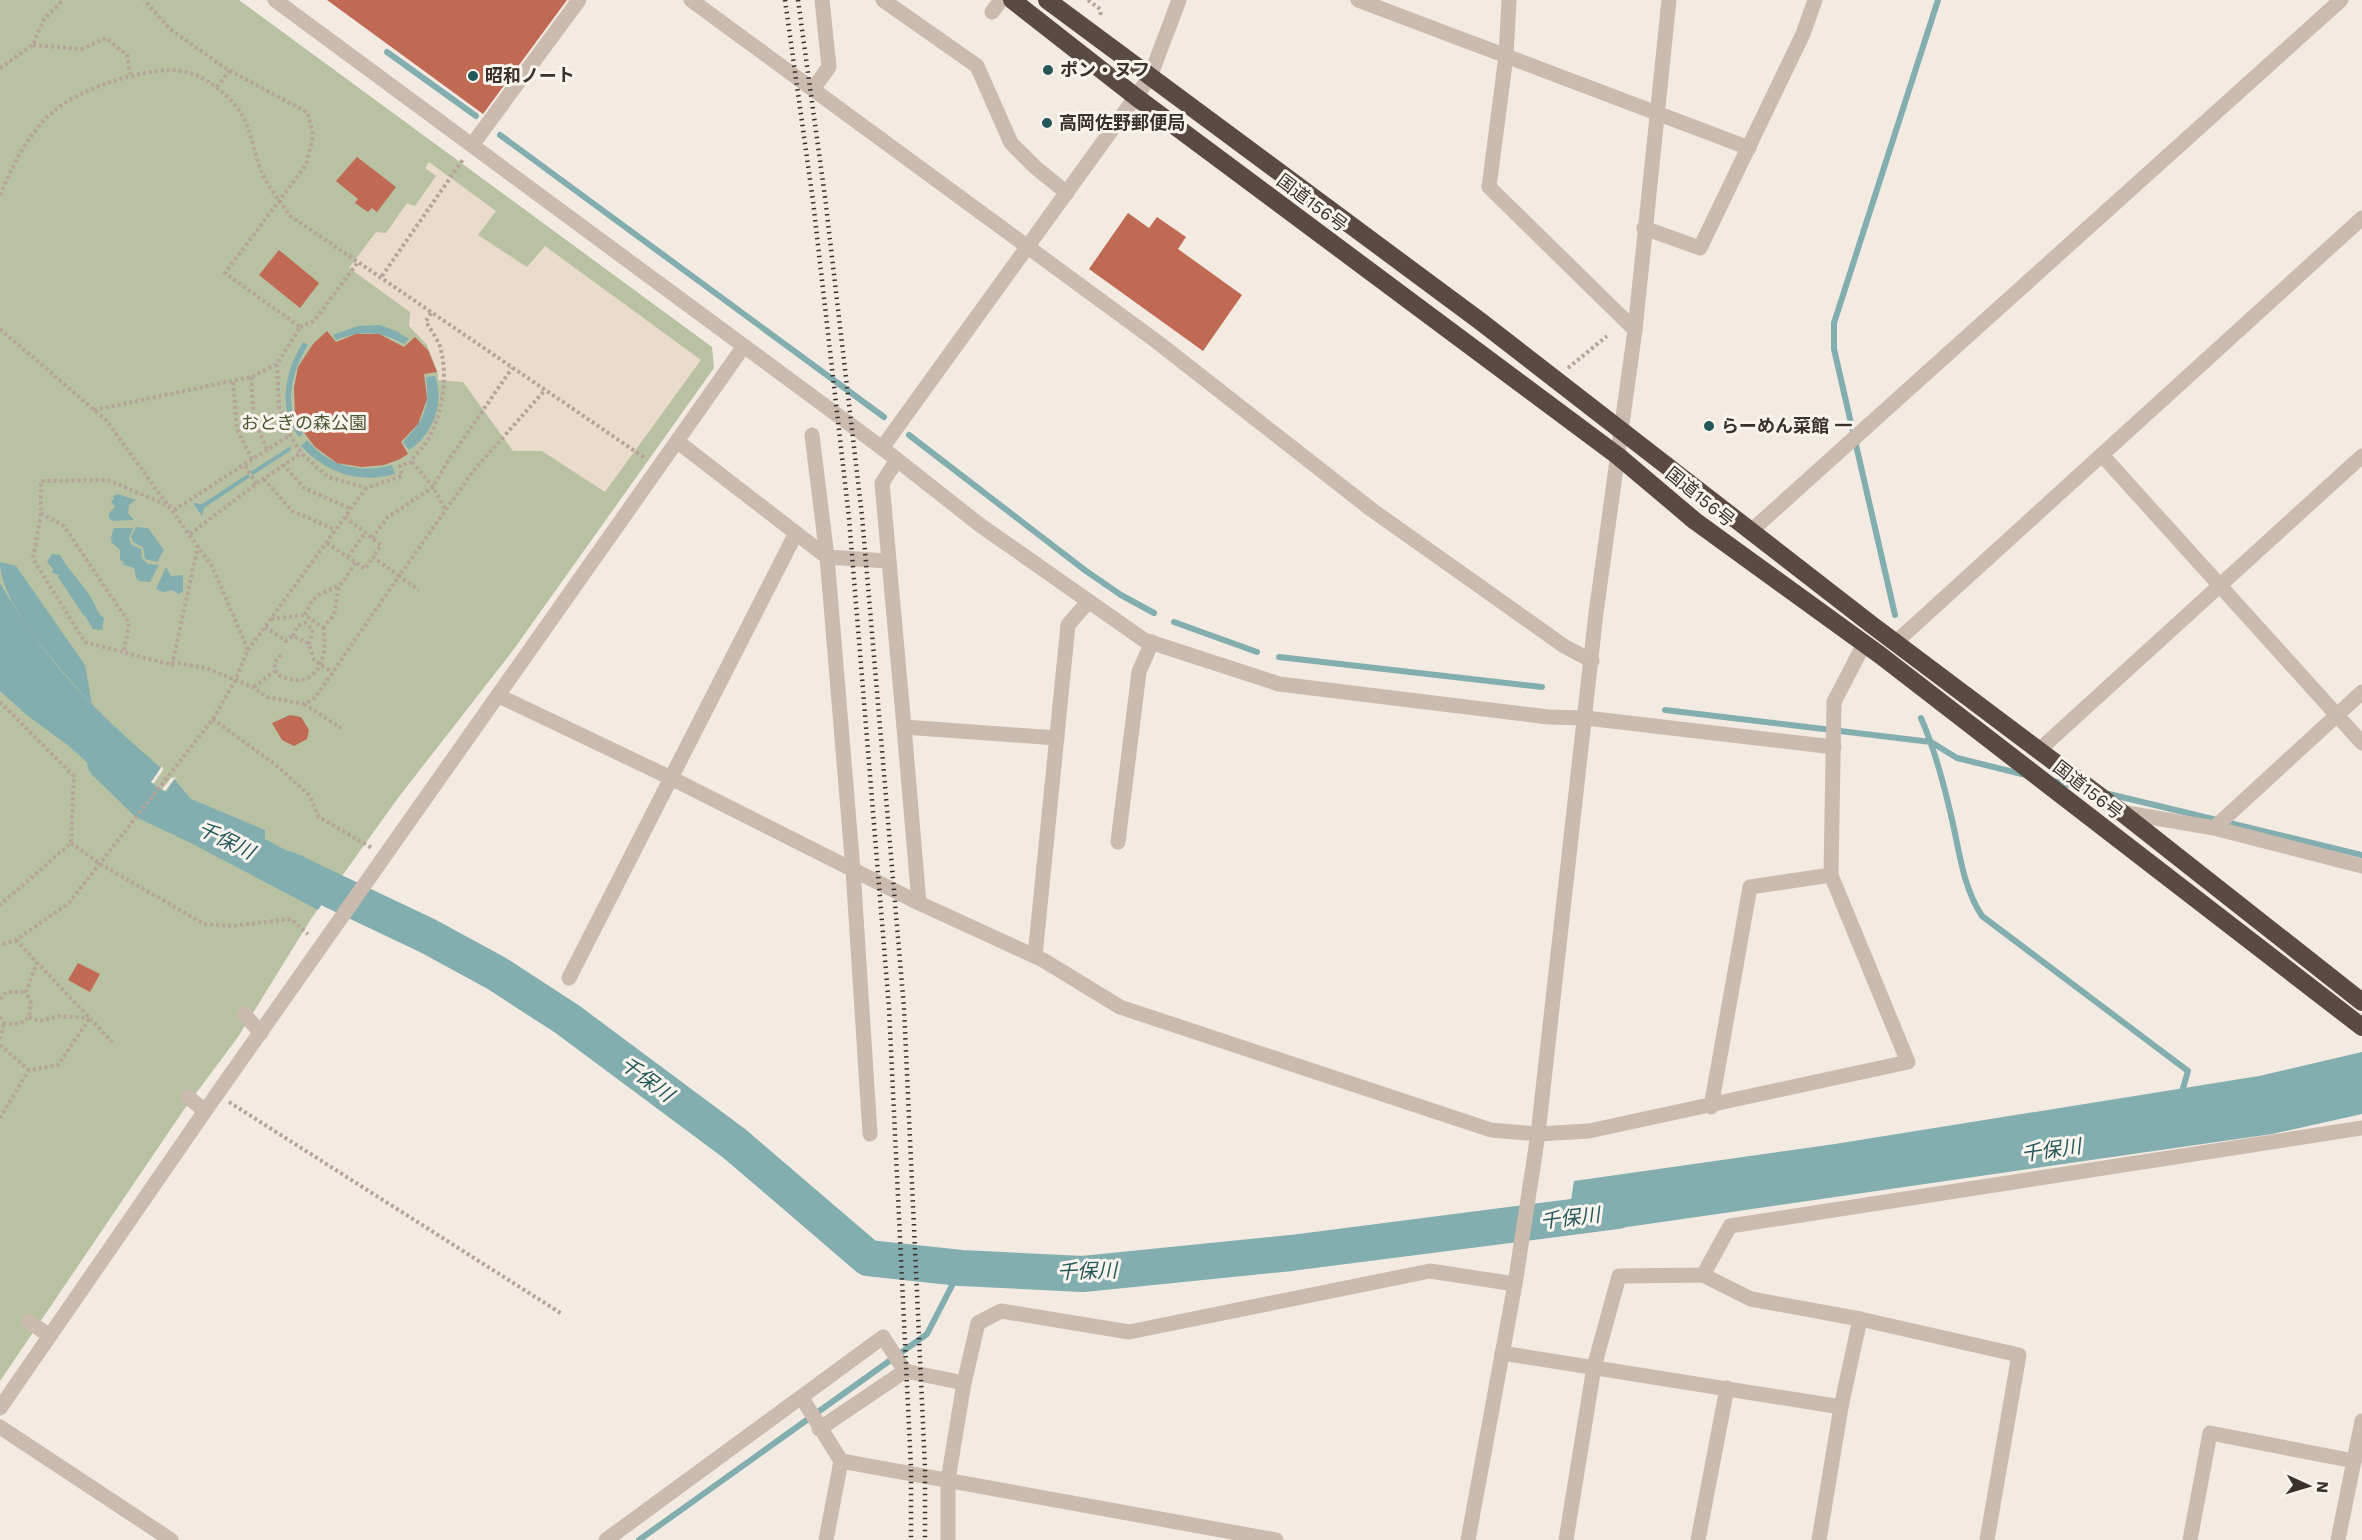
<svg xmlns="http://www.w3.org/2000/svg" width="2362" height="1540" font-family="'Work Sans','Noto Sans JP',sans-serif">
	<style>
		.green { fill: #b8c1a2 }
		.plaza { fill: #eadbca }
		.water { fill: #82aeaf }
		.pier { fill: #f3eae2 }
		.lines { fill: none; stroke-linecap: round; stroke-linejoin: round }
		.stream { stroke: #82aeaf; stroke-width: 6 }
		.river { stroke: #82aeaf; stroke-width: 36 }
		.building { fill: #c06953 }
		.path { stroke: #b7a498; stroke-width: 4; stroke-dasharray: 3 3; stroke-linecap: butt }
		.minor { stroke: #cbbaae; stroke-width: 15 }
		.highway { stroke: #5a4a43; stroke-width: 18 }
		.rail { stroke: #3a302c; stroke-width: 4.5; stroke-dasharray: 1.5 4.5; stroke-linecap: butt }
		.poi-dot { fill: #23585a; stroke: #faf4ee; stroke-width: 2 }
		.labels { text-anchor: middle; stroke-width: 6; stroke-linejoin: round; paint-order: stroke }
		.poi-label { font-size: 18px; font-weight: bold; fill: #3a302c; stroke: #faf4ee; text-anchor: start }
		.street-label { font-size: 18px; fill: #3a302c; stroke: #faf4ee }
		.park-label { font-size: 18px; fill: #4a5731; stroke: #faf4ee }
		.water-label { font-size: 20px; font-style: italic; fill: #23585a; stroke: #faf4ee }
	</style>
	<rect width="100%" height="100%" fill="#f3eae2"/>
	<polygon class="green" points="0,0 239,0 712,347 714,368 514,649 398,798 311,919 238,1037 185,1108 0,1381"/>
	<polygon class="plaza" points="429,162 496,211 478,235 527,267 545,246 701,360 605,492 542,451 513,451 463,382 438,380 438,373 427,345 409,326 410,312 349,268 376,232 386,233 407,203 415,206 436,176 425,168"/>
	<g class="water">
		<path d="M 380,325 L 396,331 L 409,339 L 404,344 C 380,331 362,330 336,340 L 333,335 L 358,326 Z"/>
		<path d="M 303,342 L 308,345 C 292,371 282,407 303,434 L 299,437 C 277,407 285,372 303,342 Z"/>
		<path d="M 435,376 C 445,402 433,435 409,450 L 403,442 C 424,420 430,408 426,377 Z"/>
		<path d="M 307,440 C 328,466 361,474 392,465 L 395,474 C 357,484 327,473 301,446 Z"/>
		<polygon points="291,446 290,451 253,475 250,472"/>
		<polygon points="248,474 250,477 204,508 202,516 193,503 202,504"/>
		<polygon points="118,494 136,500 129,505 128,513 134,520 112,521 109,518 109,513 115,507 111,501 114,499 113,496"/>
		<polygon points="136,527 148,528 164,550 157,562 145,559 143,547 134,543 131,537"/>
		<polygon points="114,528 133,528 129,539 132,545 141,549 142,558 148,564 159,565 150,582 138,581 140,578 137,580 134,568 122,564 124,562 120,560 120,550 111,542 113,539 110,540"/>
		<path d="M 52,554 L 60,555 C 69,572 85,585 94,603 C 97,610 98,614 104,618 L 102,630 L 93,629 L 85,616 L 88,614 L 84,616 L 58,577 L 60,575 L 52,573 L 53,569 L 47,562 Z"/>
		<path d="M 0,562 L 16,566 L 85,665 L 92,704 C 63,672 0,605 0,562 Z"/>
		<polygon points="166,567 171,576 183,575 183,591 179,594 172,590 164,592 156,589"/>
		<path d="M 0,583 C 46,663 92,708 161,768 L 152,781 L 145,782 L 143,792 L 134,805 L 69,746 L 28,716 L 0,691 Z"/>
		<polygon points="174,779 191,799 265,830 265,839 293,854 304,856 308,864 318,865 340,878 318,910 168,831 147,813 155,801 161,801"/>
		<polygon points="2362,1052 2362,1114 2272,1134 1627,1227 1566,1232 1574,1181 1835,1144 2259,1076"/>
	</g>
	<g class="pier">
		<polygon points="162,766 163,770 154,783 145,786 146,793 136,807 132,807 143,792 142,785 147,781 152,781"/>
		<polygon points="176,777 164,792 161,801 155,801 145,816 144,812 153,799 160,798 161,791 171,778"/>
		<polygon points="1574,1178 1566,1232 1566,1235 1563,1232 1571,1181"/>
	</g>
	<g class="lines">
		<g class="stream">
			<polyline points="387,52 476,116"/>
			<polyline points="500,135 884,417"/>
			<polyline points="909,435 1086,571 1121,595 1154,613"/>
			<polyline points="1895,615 1834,349 1834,323 1938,0"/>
			<polyline points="1174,622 1257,652"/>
			<polyline points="1279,657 1542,687"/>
			<polyline points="1665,710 1931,742 1957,758 2026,775"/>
			<path d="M 1921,718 C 1936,752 1945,788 1953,824 C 1960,856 1964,889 1982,916 L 2188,1071 L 2181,1095"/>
			<polyline points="2053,781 2078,787"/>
			<polyline points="2109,794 2362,855"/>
			<polyline points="639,1540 927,1334 961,1268"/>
		</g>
		<g class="river">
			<polyline points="105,762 146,802 197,826"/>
			<polyline points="287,869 428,936 496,973 567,1019 735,1144 868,1258 961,1268 1083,1274 1291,1253 1618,1211"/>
		</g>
	</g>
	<g class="building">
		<polygon points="327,0 567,0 483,114"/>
		<polygon points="357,157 396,187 377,212 372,208 368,212 355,203 358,199 336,181"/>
		<polygon points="1128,213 1149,228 1157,217 1186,237 1178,249 1242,295 1203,351 1089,269"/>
		<polygon points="279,250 319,283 300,308 259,275"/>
		<polygon points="327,331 336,342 356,334 379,334 404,347 415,337 428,350 437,372 424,374 427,399 418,424 401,442 408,454 400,459 384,465 362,467 337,463 315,447 302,430 295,414 294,388 298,367 313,344"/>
		<polygon points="290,715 301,717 309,730 307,739 294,746 282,740 272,723"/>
		<polygon points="78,963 100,974 90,992 68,980"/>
	</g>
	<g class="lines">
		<g class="path">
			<polyline points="1088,0 1100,9 1101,17"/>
			<polyline points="33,45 82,49 106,38 127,55 130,74"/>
			<polyline points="0,68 33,45 44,19 63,0"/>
			<polyline points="217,87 230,70"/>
			<path d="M 0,195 C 13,165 28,133 54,111 C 79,89 153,63 187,72 C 204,76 224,92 235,105 C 251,123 252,147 260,168 C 266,185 280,200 289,215 L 645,458"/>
			<polyline points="382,276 464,158"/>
			<polyline points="300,327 314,321 358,262"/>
			<polyline points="0,329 106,420 212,566 248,650 235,681 213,719 69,903 16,940 0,945"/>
			<path d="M 277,364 L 279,407 L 290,435 L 301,453 L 328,477 L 366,488 L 402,476 L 400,466 L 412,462 C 414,453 424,448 428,440 C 442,415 448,379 441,350 C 439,340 430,330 426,321 L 431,313"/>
			<polyline points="1568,368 1607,336"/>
			<polyline points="251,377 254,421 268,451"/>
			<polyline points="233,382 237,429 253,461"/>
			<polyline points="94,410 251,377 277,364 300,327 225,273 306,165 313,136 308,113 225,68 170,29 144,0"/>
			<polyline points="412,462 433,487 445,509"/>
			<polyline points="283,464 304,488 351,509"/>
			<polyline points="245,466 256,484"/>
			<polyline points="264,479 292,511 336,530"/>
			<polyline points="171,507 108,480 41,481 41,513 33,559 85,642 172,665 198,546"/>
			<polyline points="174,510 290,435"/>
			<polyline points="41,513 64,526 129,623 124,652"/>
			<polyline points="345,517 381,545 373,557"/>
			<polyline points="190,534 256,484 301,453"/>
			<polyline points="372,538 388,517 433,487 446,464 512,368"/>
			<polyline points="327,543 365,569 373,557 399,576 474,470 545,390"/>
			<polyline points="348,557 365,533"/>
			<polyline points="271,619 305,615"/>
			<polyline points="265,627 286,641 293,636 309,644 314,660 332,672"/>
			<polyline points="323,628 334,615 339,586"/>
			<polyline points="293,636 297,626 305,623 313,630 309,644"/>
			<polyline points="248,650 366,488"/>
			<path d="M 281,655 L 274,663 L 277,674 C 313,694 330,661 323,628 L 305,615 C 313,594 320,595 338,586 C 345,582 350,569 356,562"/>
			<polyline points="172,662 206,668 253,687 267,697 304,704 315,698 399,576 419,590"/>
			<polyline points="254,687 275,671"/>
			<polyline points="0,702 74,776 71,843 0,905"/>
			<polyline points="304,704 341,728"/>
			<polyline points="213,719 277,766 309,795 319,817 372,848"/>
			<polyline points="71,843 100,864 204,924 232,926 291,919 308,934"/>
			<polyline points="16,940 112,1042"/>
			<polyline points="0,999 6,992 26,992"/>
			<path d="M 0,1017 L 4,1023 C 15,1025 20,1025 29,1017 L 31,1003 L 26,992 L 37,962"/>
			<polyline points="29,1017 39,1021 58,1016 89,1018"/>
			<polyline points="0,1039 4,1023"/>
			<polyline points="0,1045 29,1070 58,1065 90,1018"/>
			<polyline points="229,1102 562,1314"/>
			<polyline points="0,1118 29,1070"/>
		</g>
		<g class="minor">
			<polyline points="275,0 882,448 980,525 1144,640 1279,684 1548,717 1586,718 1834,747"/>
			<polyline points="691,0 1156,341 1372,510 1564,646 1592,661"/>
			<polyline points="883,0 977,66 1011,143 1035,167 1067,193"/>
			<polyline points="1358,0 1749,148"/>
			<polyline points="1509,0 1506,56 1489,187 1635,330"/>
			<polyline points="992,12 1001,0"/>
			<polyline points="813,89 829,67 822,0"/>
			<polyline points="472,145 579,0"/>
			<polyline points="1644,228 1700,248 1803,34 1815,0"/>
			<polyline points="812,435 827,557 887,561"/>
			<polyline points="678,442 827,557 853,870 870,1134"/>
			<polyline points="882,448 1150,77 1179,0"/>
			<polyline points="2102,455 2362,743"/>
			<polyline points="897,460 882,483 904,727"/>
			<polyline points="1751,531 2341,0"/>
			<polyline points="1896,642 2362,218"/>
			<polyline points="499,696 671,778 919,903 1043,960 1120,1007 1491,1130 1538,1134 1589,1131 1908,1062 1831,875 1834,702 1864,644"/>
			<polyline points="2038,751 2362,456"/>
			<polyline points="2121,812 2214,828 2362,866"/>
			<polyline points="2214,828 2362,692"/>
			<polyline points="1118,842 1139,672 1152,642"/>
			<polyline points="919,903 904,727 1057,738"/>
			<polyline points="1035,956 1068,625 1088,602"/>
			<polyline points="569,978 796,533"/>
			<polyline points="244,1014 261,1033"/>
			<polyline points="188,1097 205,1111"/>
			<polyline points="1711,1107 1750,887 1831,875"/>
			<polyline points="1703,1275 1730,1226 2362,1128"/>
			<polyline points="29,1322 49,1335"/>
			<polyline points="1502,1353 1841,1407"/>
			<polyline points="802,1398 841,1461 1276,1540"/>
			<polyline points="0,1408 205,1111 744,346"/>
			<polyline points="0,1427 171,1540"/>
			<polyline points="819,1429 905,1371"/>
			<polyline points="606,1540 883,1337 905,1371 964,1383"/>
			<polyline points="826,1540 841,1461"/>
			<polyline points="948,1540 948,1480 964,1383 978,1323 1001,1311 1129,1332 1430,1271 1515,1284"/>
			<polyline points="1468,1540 1515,1284 1538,1134 1596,613 1635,330 1669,0"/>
			<polyline points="1566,1540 1594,1367 1619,1276 1703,1275 1751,1299 1860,1319 2019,1355 1987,1540"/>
			<polyline points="1698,1540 1727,1388"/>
			<polyline points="1819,1540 1841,1407 1860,1319"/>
			<polyline points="2190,1540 2210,1433 2354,1461"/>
			<polyline points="2338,1540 2362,1421"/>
		</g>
		<g class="highway">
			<polyline points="1012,0 1136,97 1618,456 1695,521 1880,655 2362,1027"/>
			<polyline points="1047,0 1480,321 1872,625 2121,812 2362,1002"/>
		</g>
		<g class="rail">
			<polyline points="785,0 813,201 849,518 889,1008 911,1468 911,1540"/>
			<polyline points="798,0 825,197 862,516 904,1008 925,1468 925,1540"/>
		</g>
	</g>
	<g class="poi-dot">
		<circle cx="1048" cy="70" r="6"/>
		<circle cx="473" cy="76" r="6"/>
		<circle cx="1047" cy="123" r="6"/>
		<circle cx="1709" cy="426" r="6"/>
	</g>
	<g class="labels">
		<g class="poi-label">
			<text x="1060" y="76">ポン・ヌフ</text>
			<text x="485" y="82">昭和ノート</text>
			<text x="1059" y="129">高岡佐野郵便局</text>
			<text x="1721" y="432">らーめん菜館 一</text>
		</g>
		<g class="street-label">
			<text transform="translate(1312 203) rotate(37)" y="6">国道156号</text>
			<text transform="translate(1700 497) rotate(39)" y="6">国道156号</text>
			<text transform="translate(2088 790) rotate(38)" y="6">国道156号</text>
		</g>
		<g class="park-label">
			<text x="304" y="429">おとぎの森公園</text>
		</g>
		<g class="water-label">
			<text transform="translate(226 840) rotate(26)" y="7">千保川</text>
			<text transform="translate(647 1079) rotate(37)" y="7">千保川</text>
			<text transform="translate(2051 1150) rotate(-8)" y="7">千保川</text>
			<text transform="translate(1570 1218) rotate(-7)" y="7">千保川</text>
			<text transform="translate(1087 1271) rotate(-2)" y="7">千保川</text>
		</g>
	</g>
	<g transform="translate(2308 1486) rotate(94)" stroke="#faf4ee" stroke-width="4.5" paint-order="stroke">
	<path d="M0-4.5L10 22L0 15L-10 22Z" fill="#3a302c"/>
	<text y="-9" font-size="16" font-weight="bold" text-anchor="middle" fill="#3a302c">N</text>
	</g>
</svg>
